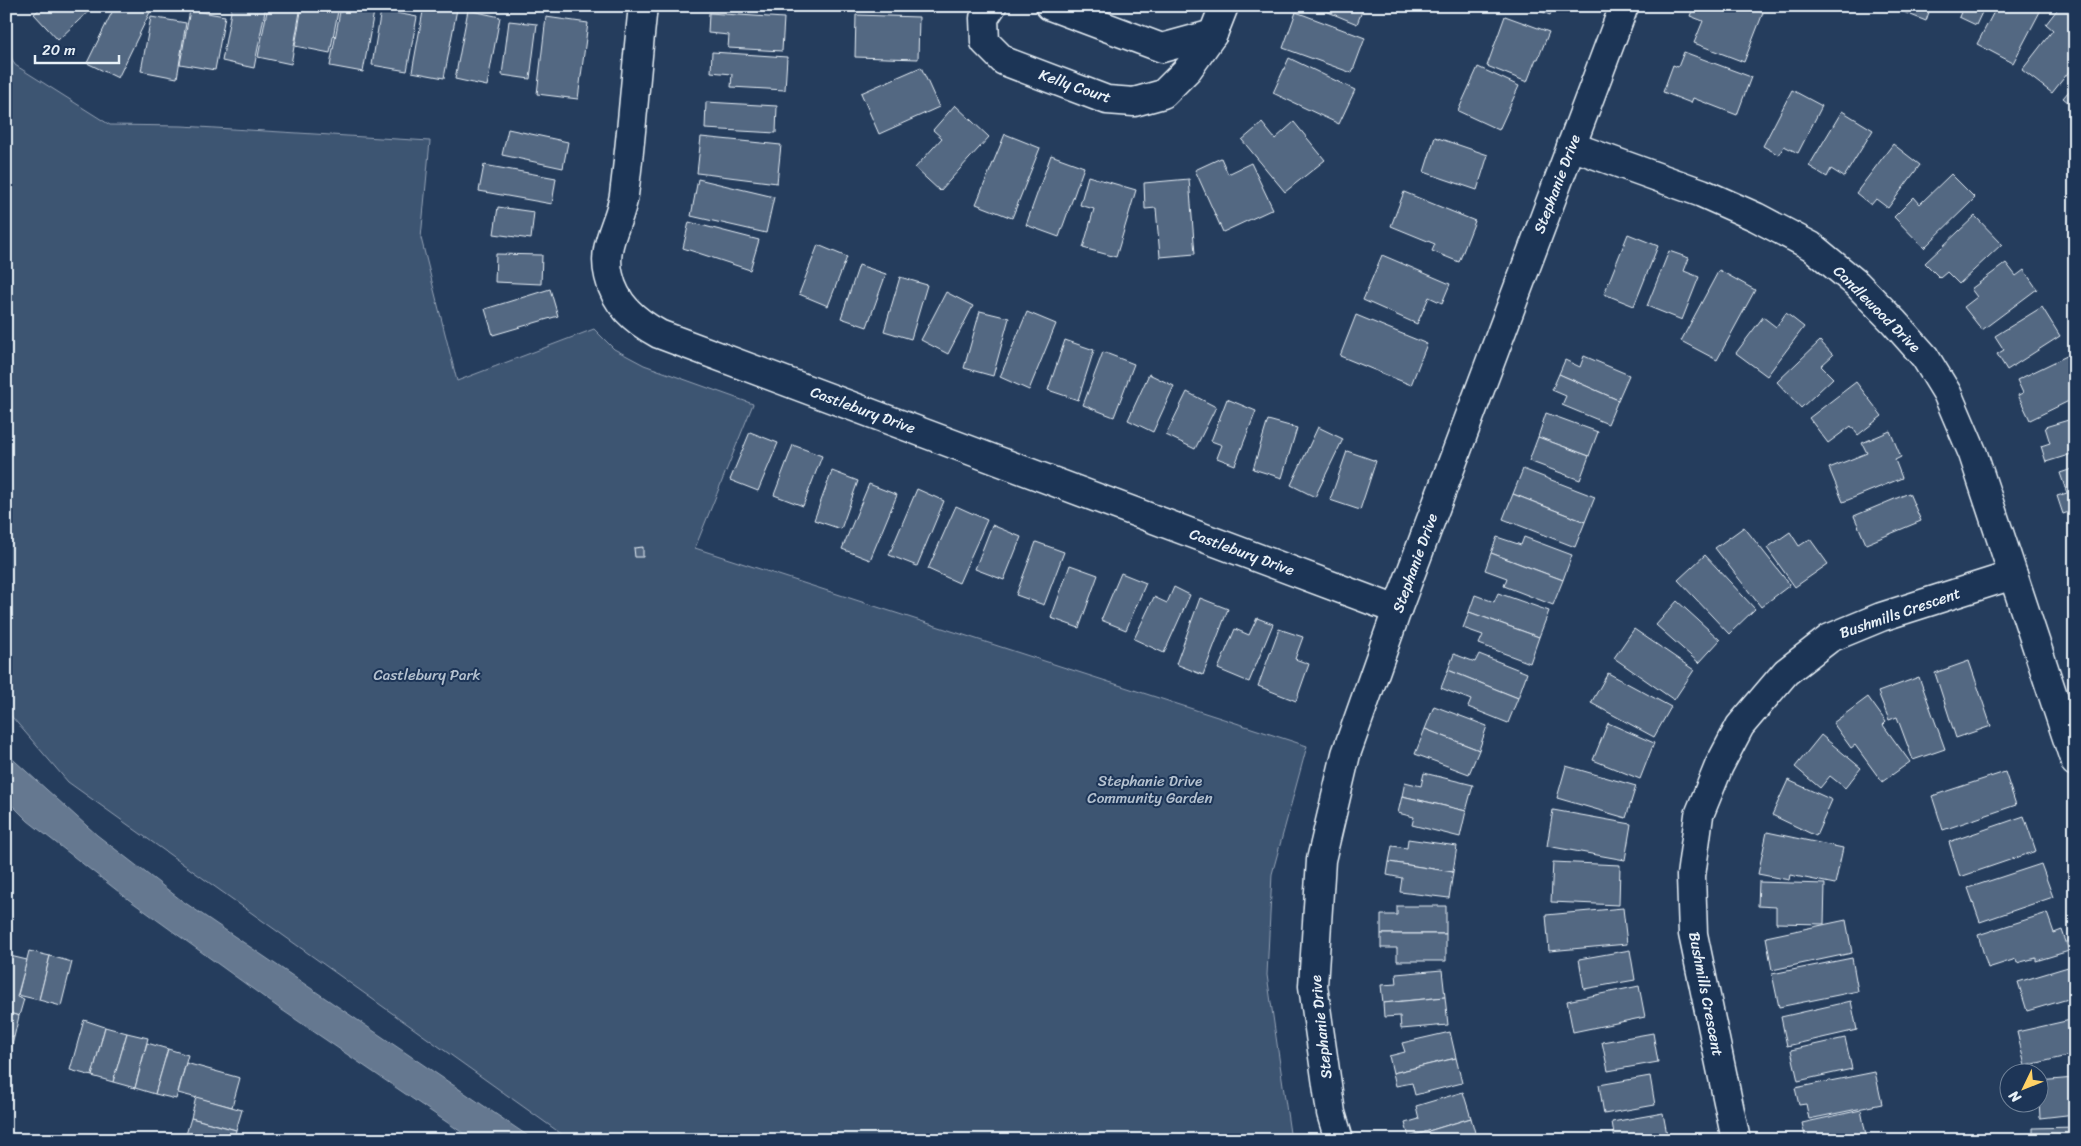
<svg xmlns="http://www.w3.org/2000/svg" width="2081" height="1146" font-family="Sriracha,sans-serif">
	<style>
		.green { fill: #3e5472; stroke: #93a2b5 }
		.water { fill: #657890; stroke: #99a8ba }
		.building { fill: #536782; stroke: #e8f1f8 }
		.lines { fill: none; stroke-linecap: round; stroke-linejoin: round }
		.minor-casing { stroke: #e8f1f8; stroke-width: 31 }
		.minor { stroke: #1d3557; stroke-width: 28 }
		.labels { text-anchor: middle; stroke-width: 4; stroke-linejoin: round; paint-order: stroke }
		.street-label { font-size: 15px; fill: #e8f1f8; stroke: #1d3557 }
		.park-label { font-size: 15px; fill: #b5c2d0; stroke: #1d3557 }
	</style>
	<rect width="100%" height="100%" fill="#253d5d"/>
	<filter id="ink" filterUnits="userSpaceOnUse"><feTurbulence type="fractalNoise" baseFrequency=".02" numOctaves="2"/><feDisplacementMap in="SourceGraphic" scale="10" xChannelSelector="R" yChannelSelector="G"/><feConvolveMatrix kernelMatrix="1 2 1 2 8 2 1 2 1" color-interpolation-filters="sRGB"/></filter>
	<g filter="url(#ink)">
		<polygon class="green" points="6,47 15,65 110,125 182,126 430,141 421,238 457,381 594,329 614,349 644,365 753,404 695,548 1307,746 1272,874 1267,975 1291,1140 570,1140 68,782 6,710"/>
		<polygon class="water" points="6,753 97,835 181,900 534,1140 473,1140 279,1008 128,899 28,821 6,799"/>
		<g class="building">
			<polygon points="43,6 94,6 58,40 34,14"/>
			<polygon points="115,6 143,6 151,10 118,78 87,63"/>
			<polygon points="232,6 266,6 254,68 222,61"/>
			<polygon points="268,6 301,6 291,64 258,57"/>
			<polygon points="302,6 339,6 330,53 295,46"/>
			<polygon points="341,6 375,6 363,72 330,66"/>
			<polygon points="424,6 444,6 457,9 444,78 412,72"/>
			<polygon points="1322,6 1364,6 1357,24 1321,9"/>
			<polygon points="1529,6 1554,6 1550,15"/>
			<polygon points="1694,6 1746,6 1763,13 1744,62 1694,43 1703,21 1690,16"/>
			<polygon points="1888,6 1931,6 1926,21"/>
			<polygon points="1951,6 1985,6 1976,25 1959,17 1961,12"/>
			<polygon points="1997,6 2043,6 2013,63 1977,44"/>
			<polygon points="2060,6 2072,6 2075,9 2075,64 2052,93 2022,70 2053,30 2046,24"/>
			<polygon points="190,10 225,16 215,70 180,64"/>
			<polygon points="381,10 417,17 407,71 372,65"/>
			<polygon points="468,10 500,17 487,86 455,79"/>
			<polygon points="1296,12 1365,38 1352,73 1283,48"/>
			<polygon points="709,13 784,18 782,51 728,48 729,35 708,33"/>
			<polygon points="856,15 919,17 918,59 855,57"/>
			<polygon points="1505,16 1549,32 1538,59 1536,59 1527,82 1487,66"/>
			<polygon points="151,17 186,23 177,78 141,71"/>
			<polygon points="546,17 588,23 578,99 537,94"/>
			<polygon points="509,21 537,24 530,79 502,75"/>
			<polygon points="712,52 787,57 785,90 731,87 732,74 711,72"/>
			<polygon points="1684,52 1751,77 1737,115 1693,98 1691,103 1663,92 1673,65 1678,67"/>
			<polygon points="1289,58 1355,90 1339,124 1273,93"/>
			<polygon points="921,67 939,107 879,134 861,93"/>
			<polygon points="1478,67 1519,86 1499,130 1458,111"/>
			<polygon points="2075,84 2075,108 2063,98"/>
			<polygon points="1792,90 1822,106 1798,153 1784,146 1779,155 1763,146"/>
			<polygon points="706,102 777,106 776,133 705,129"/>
			<polygon points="955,105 989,137 940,191 915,168 942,138 933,130"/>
			<polygon points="1842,111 1873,130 1844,177 1831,169 1827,177 1809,166"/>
			<polygon points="1294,122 1325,160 1285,192 1242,140 1262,123 1275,139"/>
			<polygon points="508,129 568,142 563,168 502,155"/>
			<polygon points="1005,134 1040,148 1012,218 976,204"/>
			<polygon points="701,137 781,145 777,183 697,173"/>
			<polygon points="1435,137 1488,155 1477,190 1424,172"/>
			<polygon points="1893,144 1920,165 1888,208 1876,199 1871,205 1856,193"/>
			<polygon points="1051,155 1084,167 1059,237 1026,225"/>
			<polygon points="1221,158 1228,174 1251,163 1273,209 1223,232 1195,170"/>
			<polygon points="484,165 556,178 552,204 479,191"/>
			<polygon points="1951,174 1975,198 1924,248 1894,217 1914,197 1920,204"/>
			<polygon points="1088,176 1136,190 1116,257 1083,248 1094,209 1080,205"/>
			<polygon points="698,179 774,197 766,233 691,216"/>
			<polygon points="1189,179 1195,254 1160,257 1156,208 1145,209 1144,183"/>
			<polygon points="1404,192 1475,221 1459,262 1432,251 1435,244 1391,226"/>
			<polygon points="498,207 534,212 531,239 494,234"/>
			<polygon points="1975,216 2002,244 1959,284 1947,272 1940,278 1925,263"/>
			<polygon points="689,222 759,240 750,270 683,248"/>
			<polygon points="1628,234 1658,246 1634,306 1604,294"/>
			<polygon points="818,245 847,257 828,306 799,294"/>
			<polygon points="1669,251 1689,258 1684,271 1699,277 1682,320 1647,306"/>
			<polygon points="496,254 542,255 541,284 495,282"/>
			<polygon points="1382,255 1450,284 1442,303 1429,297 1417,324 1363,300"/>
			<polygon points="2006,263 2016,276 2024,270 2037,289 1982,330 1964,307 1977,297 1971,289"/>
			<polygon points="859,265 886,274 867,327 841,318"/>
			<polygon points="1719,270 1755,290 1717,360 1681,341"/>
			<polygon points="900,277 927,285 911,339 884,331"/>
			<polygon points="550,289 558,316 493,335 485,309"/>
			<polygon points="946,292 973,306 948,354 921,340"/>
			<polygon points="2042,307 2060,336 2007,370 1997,354 2004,350 1995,336"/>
			<polygon points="980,311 1009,318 993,376 964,368"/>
			<polygon points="1027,312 1056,324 1029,390 1000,377"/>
			<polygon points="1786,313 1804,327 1767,376 1736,353 1763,317 1776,327"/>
			<polygon points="1356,315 1427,344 1411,385 1340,356"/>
			<polygon points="1065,340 1094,350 1078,400 1048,390"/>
			<polygon points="1820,341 1833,355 1821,366 1833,378 1801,408 1777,382"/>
			<polygon points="1103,352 1134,364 1114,417 1083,405"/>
			<polygon points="2075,352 2075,398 2030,420 2018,395 2023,393 2017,380"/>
			<polygon points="1584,356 1629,375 1618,400 1559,374 1565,360 1580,367"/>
			<polygon points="1149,374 1174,386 1153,432 1128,420"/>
			<polygon points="1559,374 1618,400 1608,424 1562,405 1566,396 1552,390"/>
			<polygon points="1856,382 1882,416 1858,435 1851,426 1828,443 1809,418"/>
			<polygon points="1187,392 1216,407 1195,449 1166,435"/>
			<polygon points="1227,399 1256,411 1235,465 1217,458 1222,445 1211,441"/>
			<polygon points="1546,413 1598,432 1589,456 1538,437"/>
			<polygon points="2075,418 2075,453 2046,462 2041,446 2050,443 2045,427"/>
			<polygon points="1268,420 1297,428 1282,478 1253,469"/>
			<polygon points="1318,427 1343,439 1315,497 1291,485"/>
			<polygon points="1890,431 1901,457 1895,460 1902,478 1843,502 1829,468 1867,453 1862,443"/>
			<polygon points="750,432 778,443 758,491 730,480"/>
			<polygon points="1538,437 1589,456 1580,480 1529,461"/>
			<polygon points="793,445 822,456 803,506 774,495"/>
			<polygon points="1347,451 1376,461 1360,510 1330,500"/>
			<polygon points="2075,468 2075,510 2063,514 2057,496 2067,493 2060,473"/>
			<polygon points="1523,469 1595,497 1585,522 1513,494"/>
			<polygon points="832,471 858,481 841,529 814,520"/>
			<polygon points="869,484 897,495 870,560 842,549"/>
			<polygon points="917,489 944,501 917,566 889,555"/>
			<polygon points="1909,493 1921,521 1866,544 1854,516"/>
			<polygon points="1513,494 1585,522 1575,547 1503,519"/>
			<polygon points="956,506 987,520 959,583 928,569"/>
			<polygon points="992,525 1021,537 1004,580 975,569"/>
			<polygon points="1744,527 1790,585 1761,607 1715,548"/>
			<polygon points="1790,532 1799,546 1810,539 1828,564 1795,587 1767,548"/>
			<polygon points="1497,537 1521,545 1524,537 1572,555 1563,580 1491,553"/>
			<polygon points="1036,542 1064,552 1044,605 1016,595"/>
			<polygon points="643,547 643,557 635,557 634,548"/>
			<polygon points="1491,553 1563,580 1553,605 1504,586 1507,578 1485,570"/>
			<polygon points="1705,555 1755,609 1729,634 1678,580"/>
			<polygon points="1070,565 1098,575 1079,628 1051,618"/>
			<polygon points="1121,573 1146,583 1126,630 1101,620"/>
			<polygon points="1174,587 1190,595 1164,653 1134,639 1154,597 1167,603"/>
			<polygon points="1498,593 1549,611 1539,637 1469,612 1475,595 1494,602"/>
			<polygon points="1200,598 1228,609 1203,675 1176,664"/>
			<polygon points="1677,601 1720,640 1699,663 1656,625"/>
			<polygon points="1469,612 1539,637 1530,663 1479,644 1483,635 1463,628"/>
			<polygon points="1257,618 1273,624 1249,682 1218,669 1235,629 1249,635"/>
			<polygon points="1279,629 1303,637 1295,659 1309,664 1296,701 1258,686"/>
			<polygon points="1634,629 1694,670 1674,700 1614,658"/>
			<polygon points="1454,654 1475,662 1479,654 1527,673 1518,698 1448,670"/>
			<polygon points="1969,661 1991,726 1956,738 1935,673"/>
			<polygon points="1448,670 1518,698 1508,723 1468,707 1471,700 1441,688"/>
			<polygon points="1608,673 1671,707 1654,737 1591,703"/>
			<polygon points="1919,677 1945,749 1913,760 1897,717 1889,720 1878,692"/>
			<polygon points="1868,697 1886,722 1883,725 1910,762 1882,782 1855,745 1851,748 1833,723"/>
			<polygon points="1434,706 1487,726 1479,750 1425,729"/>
			<polygon points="1608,723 1654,743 1640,779 1593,760"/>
			<polygon points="1425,729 1479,750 1469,774 1415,754"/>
			<polygon points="1821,735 1861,768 1845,788 1830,776 1820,788 1795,767"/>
			<polygon points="1566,766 1636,786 1626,818 1557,798"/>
			<polygon points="2005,772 2016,805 1943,830 1932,796"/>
			<polygon points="1424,773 1473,785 1466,811 1402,796 1405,782 1421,786"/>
			<polygon points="1788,780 1832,800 1816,836 1772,815"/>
			<polygon points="1402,796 1466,811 1460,837 1412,825 1414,817 1398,813"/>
			<polygon points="1553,810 1631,824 1625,860 1547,846"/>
			<polygon points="2024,816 2036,851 1960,877 1949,842"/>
			<polygon points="1767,832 1843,848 1835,884 1790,875 1789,880 1758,874"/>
			<polygon points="1408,839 1457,846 1453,872 1389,862 1392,846 1407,848"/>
			<polygon points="1389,862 1453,872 1449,898 1400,892 1402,878 1387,875"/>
			<polygon points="1553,862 1620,865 1619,905 1551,902"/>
			<polygon points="2041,864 2053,897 1980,922 1968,888"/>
			<polygon points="1759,882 1825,884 1824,924 1776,923 1776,907 1758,906"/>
			<polygon points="1397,906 1446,906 1446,934 1381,934 1381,915 1397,915"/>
			<polygon points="1623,908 1627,944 1549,951 1546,915"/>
			<polygon points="2047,913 2054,933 2062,930 2069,951 2036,961 2036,958 2017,963 2016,959 1988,968 1978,935"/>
			<polygon points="1846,920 1852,953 1772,970 1766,937"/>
			<polygon points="1381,934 1446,934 1446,961 1397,961 1397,948 1381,948"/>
			<polygon points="1630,950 1635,980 1584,989 1579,959"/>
			<polygon points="29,951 50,956 39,1000 18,995"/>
			<polygon points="6,955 27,960 17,997 24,999 19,1016 6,1012"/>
			<polygon points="50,956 72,962 61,1006 39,1000"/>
			<polygon points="1852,958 1858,991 1779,1007 1772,974"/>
			<polygon points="2068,967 2075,989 2075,997 2027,1011 2018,982"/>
			<polygon points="1442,970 1445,997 1383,1003 1381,985 1397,984 1396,974"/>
			<polygon points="1639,986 1645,1017 1573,1032 1567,1001"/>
			<polygon points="1445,997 1448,1025 1401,1029 1400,1016 1384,1017 1383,1003"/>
			<polygon points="1851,1001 1857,1030 1787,1046 1781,1017"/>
			<polygon points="6,1012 19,1016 14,1037 6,1035"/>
			<polygon points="2075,1019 2075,1054 2025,1066 2017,1032"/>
			<polygon points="84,1020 105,1027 92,1076 70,1070"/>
			<polygon points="105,1027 127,1033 113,1082 92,1076"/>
			<polygon points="1450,1032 1456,1058 1393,1073 1389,1056 1405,1052 1402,1043"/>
			<polygon points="127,1033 148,1038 135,1088 113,1082"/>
			<polygon points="1653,1033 1658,1062 1608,1071 1602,1042"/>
			<polygon points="6,1035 14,1037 9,1058 6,1057"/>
			<polygon points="1845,1038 1852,1069 1798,1081 1791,1050"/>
			<polygon points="147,1043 168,1049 155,1094 135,1088"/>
			<polygon points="168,1049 188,1055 176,1099 155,1094"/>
			<polygon points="1456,1058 1462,1083 1415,1095 1412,1083 1396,1086 1393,1073"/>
			<polygon points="186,1063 240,1078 232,1107 178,1093"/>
			<polygon points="1875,1072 1882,1104 1809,1119 1806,1104 1799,1105 1795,1088"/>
			<polygon points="1650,1076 1655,1105 1604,1114 1599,1085"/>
			<polygon points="2075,1078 2075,1114 2040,1118 2038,1081"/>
			<polygon points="1463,1092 1471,1118 1409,1137 1405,1123 1419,1119 1416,1106"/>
			<polygon points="196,1097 242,1110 236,1130 191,1118"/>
			<polygon points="1861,1110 1867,1140 1820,1140 1820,1138 1806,1140 1802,1123"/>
			<polygon points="1663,1113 1668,1140 1615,1140 1612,1122"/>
			<polygon points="191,1118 236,1130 234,1140 185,1138"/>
			<polygon points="1471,1118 1477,1140 1410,1140 1409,1137"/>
			<polygon points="2075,1127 2075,1140 2033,1140 2033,1128"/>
		</g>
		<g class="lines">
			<g class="minor-casing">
				<g id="minor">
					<path d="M 643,6 C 636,69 632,133 624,195 C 620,223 601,245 609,276 C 615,304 635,321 659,334 L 1397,610"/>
					<polyline points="992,6 984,18 985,42 1004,61 1107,100 1134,102 1163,94 1188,69 1213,34 1224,6"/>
					<polyline points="1050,6 1162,48 1213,34"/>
					<polyline points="1571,146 1702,193 1756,217 1811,246 1857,284 1894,322 1925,357 1947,393 1973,454 2075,762"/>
					<polyline points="1339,1140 1331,1113 1313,986 1321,860 1346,754 1397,610 1624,6"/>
					<polyline points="1736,1140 1693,934 1691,876 1699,815 1719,766 1740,726 1786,672 1830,638 1881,617 2013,575"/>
				</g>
			</g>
			<use href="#minor" class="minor"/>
		</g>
	</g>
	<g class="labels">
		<g class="street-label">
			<text transform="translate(1075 86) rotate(19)" y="5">Kelly Court</text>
			<text transform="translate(1557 184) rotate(-69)" y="5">Stephanie Drive</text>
			<text transform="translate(1877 309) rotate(45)" y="5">Candlewood Drive</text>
			<text transform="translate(863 410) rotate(20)" y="5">Castlebury Drive</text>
			<text transform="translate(1242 552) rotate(20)" y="5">Castlebury Drive</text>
			<text transform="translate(1415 563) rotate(-70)" y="5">Stephanie Drive</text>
			<text transform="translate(1900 613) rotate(-19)" y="5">Bushmills Crescent</text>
			<text transform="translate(1706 994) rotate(79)" y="5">Bushmills Crescent</text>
			<text transform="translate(1321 1027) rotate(-96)" y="5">Stephanie Drive</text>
		</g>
		<g class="park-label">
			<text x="427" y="680">Castlebury Park</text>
			<text x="1150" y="786">Stephanie Drive<tspan x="1150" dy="17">Community Garden</tspan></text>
		</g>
	</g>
	<rect width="2081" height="1146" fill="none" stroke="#1d3557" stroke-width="25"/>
	<rect x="12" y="12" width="2056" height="1121" fill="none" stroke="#e8f1f8" stroke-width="2" filter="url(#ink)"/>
	<g transform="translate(2024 1088) rotate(227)"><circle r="24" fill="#1d3557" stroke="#6e8097"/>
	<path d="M0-4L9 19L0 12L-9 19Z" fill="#ffd166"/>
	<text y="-8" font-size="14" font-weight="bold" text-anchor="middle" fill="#e8f1f8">N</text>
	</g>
	<path d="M35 55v8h84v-8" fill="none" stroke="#e8f1f8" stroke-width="2.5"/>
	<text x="42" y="55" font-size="15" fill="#e8f1f8" stroke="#1d3557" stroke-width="4" paint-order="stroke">20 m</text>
</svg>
